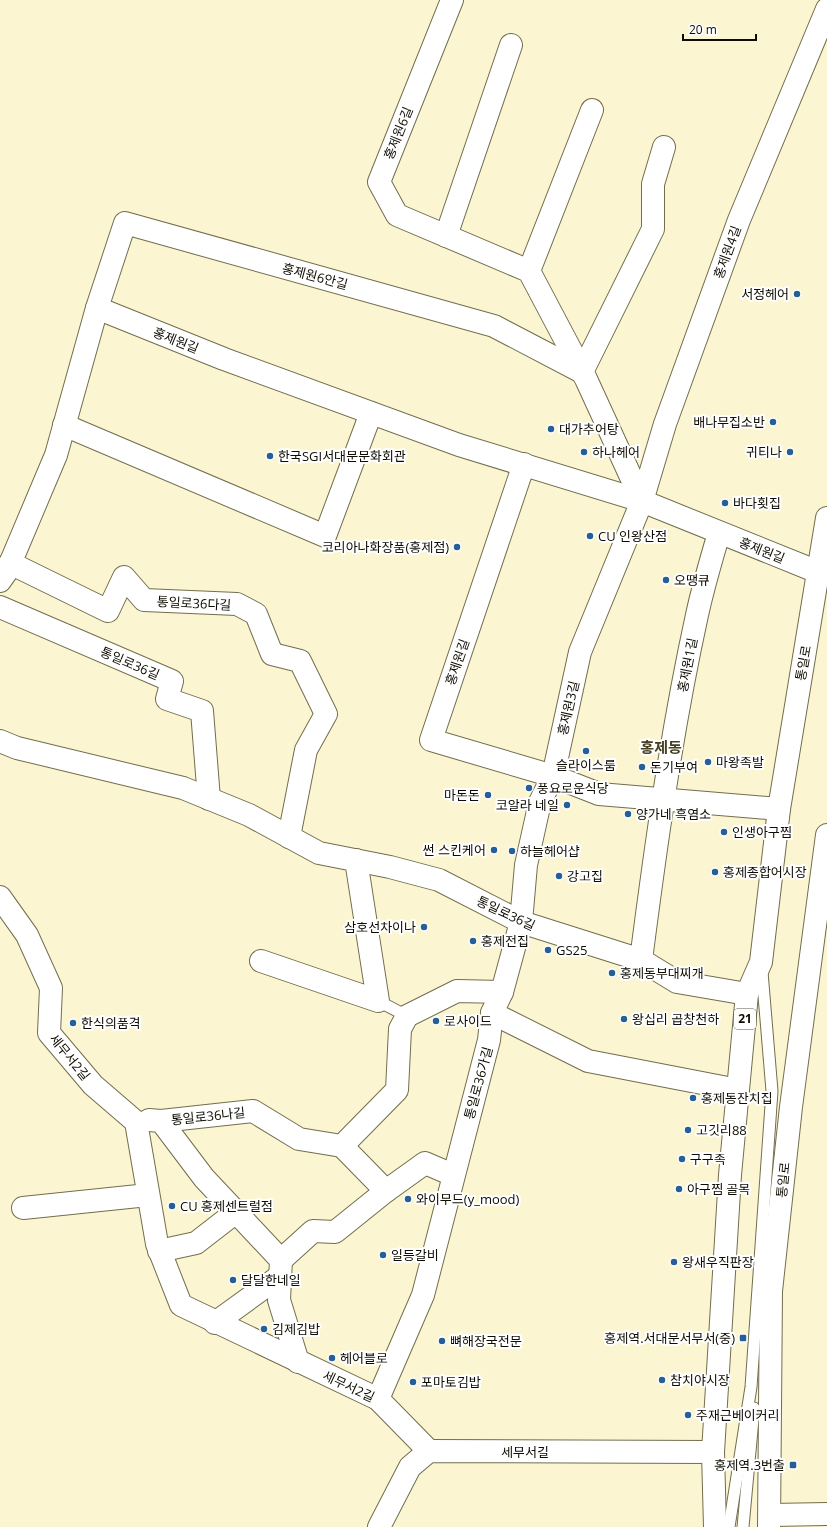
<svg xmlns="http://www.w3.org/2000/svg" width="827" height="1527" font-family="'Open Sans','Noto Sans KR',sans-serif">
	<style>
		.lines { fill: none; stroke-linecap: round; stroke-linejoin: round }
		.lane-casing { stroke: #726d4d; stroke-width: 13 }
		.street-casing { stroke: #726d4d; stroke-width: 24 }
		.primary-casing { stroke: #726d4d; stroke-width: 24 }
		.lane { stroke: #fff; stroke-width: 11 }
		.street { stroke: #fff; stroke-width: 22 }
		.primary { stroke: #fff; stroke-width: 22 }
		.poi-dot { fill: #265f97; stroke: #fff; stroke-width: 1.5 }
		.labels { text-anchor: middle; stroke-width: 4; stroke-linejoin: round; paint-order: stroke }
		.shield { fill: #fff; stroke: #56554e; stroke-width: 1 }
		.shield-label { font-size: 12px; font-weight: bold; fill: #0e0c02 }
		.street-label { font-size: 13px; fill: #0e0c02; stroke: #fff }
		.poi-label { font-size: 13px; fill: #0e0c02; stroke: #fff; text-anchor: start }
		.quarter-label { font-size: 15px; font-weight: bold; fill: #444021; stroke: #fff }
	</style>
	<rect width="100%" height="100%" fill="#fbf6d1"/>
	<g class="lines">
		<g class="lane-casing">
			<g id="lane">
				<polyline points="378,1001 407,1016"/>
				<polyline points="729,1527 751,1387 772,1091 762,972"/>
				<polyline points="743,1527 754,1408"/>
			</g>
		</g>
		<g class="street-casing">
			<g id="street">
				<polyline points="452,0 379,182 397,215 529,271 586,379 642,501"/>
				<polyline points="446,236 511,45"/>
				<polyline points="529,271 592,110"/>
				<polyline points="97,308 224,359 459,445 642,501 818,572"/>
				<polyline points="64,425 325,536 371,413"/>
				<polyline points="524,464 431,740 553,776 599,794 779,809"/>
				<polyline points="10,563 108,611 124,577 144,600 237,604 256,614 272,654 300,661 326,714 306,750 289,837"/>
				<polyline points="0,581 7,571 56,455 97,308 125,223 494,326 582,372 653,229 653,184 664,147"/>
				<polyline points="0,607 172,681 167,699 202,711 209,799"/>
				<polyline points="0,741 17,748 183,788 249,815 319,853 390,867 439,880 521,922 641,960 677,982 747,994"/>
				<polyline points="0,897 27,935 51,988 49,1033 93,1085 136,1122 157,1244 181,1305 378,1399 429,1451"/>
				<path d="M 641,960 C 656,844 672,729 697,615 C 703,587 711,560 719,533"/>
				<polyline points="261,961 378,1001 356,860"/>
				<polyline points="492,1013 588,1061 738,1090"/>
				<polyline points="149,1120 161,1121 204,1178 281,1260 279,1300 298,1362"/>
				<polyline points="161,1121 253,1111 299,1139 342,1146 397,1090 400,1029 407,1016 457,991 502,992"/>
				<polyline points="342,1146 386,1191"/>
				<polyline points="23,1208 148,1195"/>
				<polyline points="159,1251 196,1243 236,1212"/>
				<polyline points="281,1260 313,1231 335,1232 386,1191 425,1163 453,1175"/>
				<polyline points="215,1323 280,1276"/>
				<polyline points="378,1399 423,1295 489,1040 492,1013 502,992 521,922 526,865 540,802 553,776 580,652 642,501 665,424 739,220 827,9"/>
				<polyline points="770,1515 827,1514"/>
				<polyline points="379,1527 410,1467 429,1451 713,1452"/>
			</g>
		</g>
		<g class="primary-casing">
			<g id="primary">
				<polyline points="715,1527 713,1452 730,1175 747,994 761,962 779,809 827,518"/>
				<polyline points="769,1527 771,1291 791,1107 827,835"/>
			</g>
		</g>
		<use href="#lane" class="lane"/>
		<use href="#street" class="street"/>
		<use href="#primary" class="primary"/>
	</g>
	<g class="poi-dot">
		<circle cx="797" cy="294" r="4"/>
		<circle cx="773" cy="422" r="4"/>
		<circle cx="551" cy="429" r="4"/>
		<circle cx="584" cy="452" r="4"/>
		<circle cx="790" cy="452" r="4"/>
		<circle cx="270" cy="456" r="4"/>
		<circle cx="725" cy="503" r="4"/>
		<circle cx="590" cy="536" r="4"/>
		<circle cx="457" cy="547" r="4"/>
		<circle cx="666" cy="580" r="4"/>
		<circle cx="586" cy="751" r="4"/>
		<circle cx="708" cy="762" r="4"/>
		<circle cx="642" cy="767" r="4"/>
		<circle cx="529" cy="788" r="4"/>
		<circle cx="488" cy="795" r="4"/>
		<circle cx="567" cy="805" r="4"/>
		<circle cx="628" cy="814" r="4"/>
		<circle cx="724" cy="832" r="4"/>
		<circle cx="494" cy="850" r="4"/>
		<circle cx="512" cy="851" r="4"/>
		<circle cx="715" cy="872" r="4"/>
		<circle cx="559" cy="876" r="4"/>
		<circle cx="424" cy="927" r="4"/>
		<circle cx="473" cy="941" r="4"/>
		<circle cx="548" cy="950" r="4"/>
		<circle cx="612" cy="973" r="4"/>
		<circle cx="624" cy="1019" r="4"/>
		<circle cx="436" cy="1021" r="4"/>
		<circle cx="73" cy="1023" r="4"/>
		<circle cx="693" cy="1098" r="4"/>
		<circle cx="688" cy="1130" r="4"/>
		<circle cx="682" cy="1159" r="4"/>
		<circle cx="679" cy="1189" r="4"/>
		<circle cx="408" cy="1199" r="4"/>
		<circle cx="172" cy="1206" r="4"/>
		<circle cx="383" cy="1255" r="4"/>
		<circle cx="674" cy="1262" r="4"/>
		<circle cx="233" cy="1280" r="4"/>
		<circle cx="264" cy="1329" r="4"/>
		<rect x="739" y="1334" width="8" height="8" rx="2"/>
		<circle cx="442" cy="1341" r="4"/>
		<circle cx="332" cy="1358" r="4"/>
		<circle cx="662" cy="1380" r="4"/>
		<circle cx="413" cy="1382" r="4"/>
		<circle cx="688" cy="1415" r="4"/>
		<rect x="789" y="1461" width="8" height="8" rx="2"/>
	</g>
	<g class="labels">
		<rect class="shield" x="734" y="1009" width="22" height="20" rx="3"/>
		<g class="shield-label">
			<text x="745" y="1023">21</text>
		</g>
		<g class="street-label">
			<text transform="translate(398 133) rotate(-68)" y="5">홍제원6길</text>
			<text transform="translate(727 252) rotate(-70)" y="5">홍제원4길</text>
			<text transform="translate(315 276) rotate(15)" y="5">홍제원6안길</text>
			<text transform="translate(176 340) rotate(22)" y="5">홍제원길</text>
			<text transform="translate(762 550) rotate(22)" y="5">홍제원길</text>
			<text transform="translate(194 603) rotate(3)" y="5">통일로36다길</text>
			<text transform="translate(457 662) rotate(-71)" y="5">홍제원길</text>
			<text transform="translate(130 663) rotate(23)" y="5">통일로36길</text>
			<text transform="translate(803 663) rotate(-80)" y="5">통일로</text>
			<text transform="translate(687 665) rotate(-79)" y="5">홍제원1길</text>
			<text transform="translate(568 708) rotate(-77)" y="5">홍제원3길</text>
			<text transform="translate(506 913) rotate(25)" y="5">통일로36길</text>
			<text transform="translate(70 1057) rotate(51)" y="5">세무서2길</text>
			<text transform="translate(478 1083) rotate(-75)" y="5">통일로36가길</text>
			<text transform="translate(208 1116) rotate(-6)" y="5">통일로36나길</text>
			<text transform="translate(783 1180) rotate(-84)" y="5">통일로</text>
			<text transform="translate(349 1386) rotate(25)" y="5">세무서2길</text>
			<text x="525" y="1457">세무서길</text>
		</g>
		<g class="poi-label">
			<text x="789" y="299" text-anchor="end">서정헤어</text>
			<text x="765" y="427" text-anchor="end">배나무집소반</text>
			<text x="559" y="434">대가추어탕</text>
			<text x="592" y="457">하나헤어</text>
			<text x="782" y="457" text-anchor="end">귀티나</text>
			<text x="278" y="461">한국SGI서대문문화회관</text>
			<text x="733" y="508">바다횟집</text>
			<text x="598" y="541">CU 인왕산점</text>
			<text x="449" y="552" text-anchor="end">코리아나화장품(홍제점)</text>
			<text x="674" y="585">오땡큐</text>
			<text x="716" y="767">마왕족발</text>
			<text x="586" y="770" text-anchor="middle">슬라이스룸</text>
			<text x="650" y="772">돈기부여</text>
			<text x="537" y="793">풍요로운식당</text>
			<text x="480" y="800" text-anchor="end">마돈돈</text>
			<text x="559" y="810" text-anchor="end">코알라 네일</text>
			<text x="636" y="819">양가네 흑염소</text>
			<text x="732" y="837">인생아구찜</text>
			<text x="486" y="855" text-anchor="end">썬 스킨케어</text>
			<text x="520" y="856">하늘헤어샵</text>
			<text x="723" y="877">홍제종합어시장</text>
			<text x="567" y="881">강고집</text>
			<text x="416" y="932" text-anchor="end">삼호선차이나</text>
			<text x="481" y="946">홍제전집</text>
			<text x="556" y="955">GS25</text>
			<text x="620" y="978">홍제동부대찌개</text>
			<text x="632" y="1024">왕십리 곱창천하</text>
			<text x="444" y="1026">로사이드</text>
			<text x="81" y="1028">한식의품격</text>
			<text x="701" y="1103">홍제동잔치집</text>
			<text x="696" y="1135">고깃리88</text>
			<text x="690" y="1164">구구족</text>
			<text x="687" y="1194">아구찜 골목</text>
			<text x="416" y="1204">와이무드(y_mood)</text>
			<text x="180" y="1211">CU 홍제센트럴점</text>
			<text x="391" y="1260">일등갈비</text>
			<text x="682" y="1267">왕새우직판장</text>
			<text x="241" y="1285">달달한네일</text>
			<text x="272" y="1334">김제김밥</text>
			<text x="735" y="1343" text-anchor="end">홍제역.서대문서무서(중)</text>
			<text x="450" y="1346">뼈해장국전문</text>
			<text x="340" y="1363">헤어블로</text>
			<text x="670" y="1385">참치야시장</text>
			<text x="421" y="1387">포마토김밥</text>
			<text x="696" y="1420">주재근베이커리</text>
			<text x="785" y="1470" text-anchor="end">홍제역.3번출</text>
		</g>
		<g class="quarter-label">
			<text x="661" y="753">홍제동</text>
		</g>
	</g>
	<path d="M683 34v6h73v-6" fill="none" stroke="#0e0c02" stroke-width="2"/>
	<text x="689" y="34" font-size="12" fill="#0e0c02" stroke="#ffffff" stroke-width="3" paint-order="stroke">20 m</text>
</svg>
